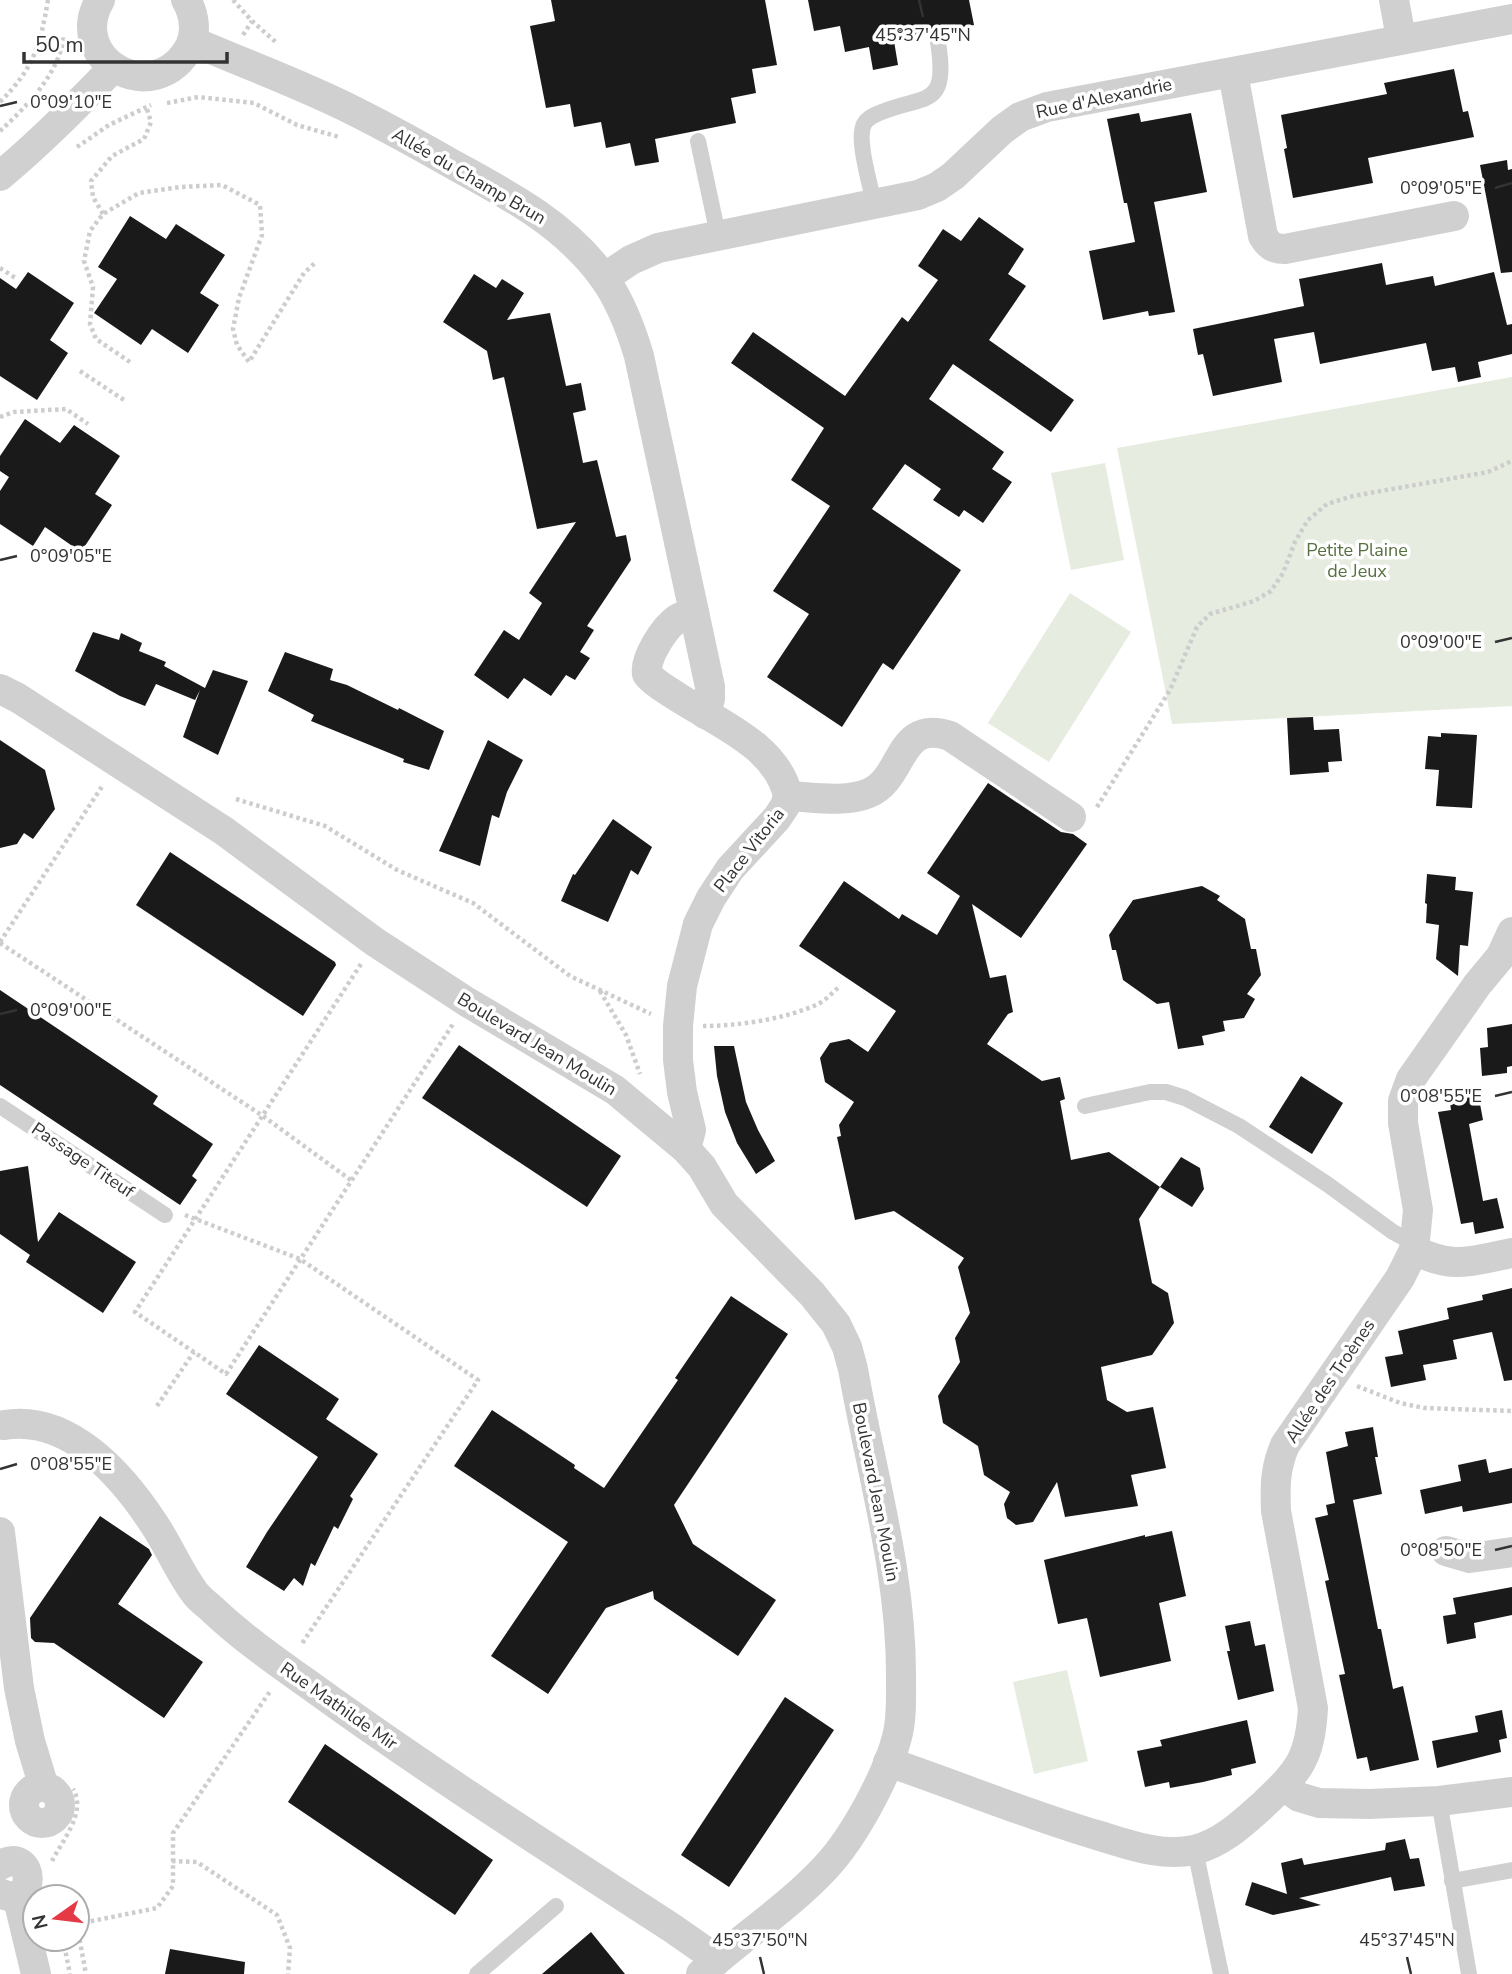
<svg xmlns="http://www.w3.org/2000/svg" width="1512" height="1974" font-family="'Nunito Sans',sans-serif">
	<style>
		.green { fill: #e6ecdf }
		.building { fill: #1a1a1a }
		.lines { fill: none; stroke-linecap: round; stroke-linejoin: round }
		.path { stroke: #cdcdcd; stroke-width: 4.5; stroke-dasharray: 3.5 3.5; stroke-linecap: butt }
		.service { stroke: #d0d0d0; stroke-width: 16 }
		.minor { stroke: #d0d0d0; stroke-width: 30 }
		.ticks { fill: none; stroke: #333; stroke-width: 2.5 }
		.labels { text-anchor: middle; stroke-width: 7; stroke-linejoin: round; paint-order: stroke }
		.street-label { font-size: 18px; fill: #333; stroke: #fff }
		.park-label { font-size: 18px; fill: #56703f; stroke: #fff }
		.ticks-label { font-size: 18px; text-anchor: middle; fill: #333; stroke: #fff; stroke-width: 7; stroke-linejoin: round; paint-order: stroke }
	</style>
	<rect width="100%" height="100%" fill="#fff"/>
	<g class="green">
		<polygon points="1512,377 1512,706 1172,724 1117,448"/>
		<polygon points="1105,463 1124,560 1071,570 1051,473"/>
		<polygon points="1070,593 1131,632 1049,762 988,723"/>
		<polygon points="1067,1670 1088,1761 1034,1774 1013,1682"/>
	</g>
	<g class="building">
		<polygon points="551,0 765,0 777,65 752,69 756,93 731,98 736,123 655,139 659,162 635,166 630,143 606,148 601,122 574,127 570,104 546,108 530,26 555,21"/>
		<polygon points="808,0 969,0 974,25 894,41 898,65 873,70 869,47 845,52 840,26 814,31"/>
		<polygon points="1454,69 1463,112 1468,111 1474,137 1368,158 1373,183 1293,198 1284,149 1287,148 1281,115 1387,94 1384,83"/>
		<polygon points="1139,113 1141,122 1191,113 1207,192 1154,202 1175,312 1149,316 1148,311 1103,320 1089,251 1135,242 1127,203 1124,203 1107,119"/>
		<polygon points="1507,160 1508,170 1512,169 1512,272 1501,273 1480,165"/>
		<polygon points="130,216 166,239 176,224 225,255 200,293 219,305 188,353 152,329 141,345 94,313 117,279 98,267"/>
		<polygon points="979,217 1024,249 1008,274 1026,286 989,340 1074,400 1051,432 953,364 929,399 1004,452 992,469 1012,482 983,523 964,510 959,517 933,500 941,489 905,464 872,509 961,570 893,670 883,663 842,727 767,677 809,614 773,591 830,506 791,480 824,428 731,363 753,332 845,396 902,317 908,322 938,280 918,266 943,229 961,241"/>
		<polygon points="1382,263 1386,285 1433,276 1435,286 1494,272 1507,325 1512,324 1512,354 1478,362 1481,377 1458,382 1455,367 1432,371 1426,343 1320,364 1314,332 1274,339 1282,382 1213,396 1203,354 1198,355 1193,329 1304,306 1299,279"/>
		<polygon points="28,272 74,303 50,340 68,353 37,400 0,376 0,278 16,289"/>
		<polygon points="474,274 496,288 502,279 524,293 507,320 550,313 566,386 581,383 586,410 573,413 583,463 597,460 616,537 626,535 631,560 587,626 594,630 580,652 590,658 575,680 566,675 551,696 524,678 508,699 474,675 504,630 519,640 542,603 529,593 576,522 537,529 504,377 493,380 487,351 443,322"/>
		<polygon points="25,419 60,443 74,425 120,456 95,494 112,505 81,552 45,527 33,546 0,524 0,491 9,477 0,471 0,456"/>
		<polygon points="93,632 119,640 121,633 142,643 139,651 166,662 164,666 205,688 213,670 248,681 218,755 183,737 200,690 195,700 156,684 145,706 120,696 75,671"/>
		<polygon points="285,652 333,669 330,680 347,685 398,710 399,708 444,731 429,770 403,762 404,759 311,721 314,715 268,691"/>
		<polygon points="1313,717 1314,730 1339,729 1342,761 1328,762 1329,772 1290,775 1287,718"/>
		<polygon points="1441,733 1477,735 1472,808 1436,806 1439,770 1425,769 1428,736 1441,737"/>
		<polygon points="0,740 45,770 55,809 33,839 24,833 17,844 0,848"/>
		<polygon points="488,740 523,760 507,792 499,818 492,815 480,866 439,851"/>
		<polygon points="988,783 1061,832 1073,834 1087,844 1021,938 972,904 990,978 1006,975 1013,1012 1008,1014 987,1044 1042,1081 1060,1077 1065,1099 1060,1101 1071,1160 1109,1152 1160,1187 1139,1219 1152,1283 1168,1293 1174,1323 1152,1355 1101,1367 1107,1400 1127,1412 1153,1407 1166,1468 1131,1475 1138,1506 1065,1517 1057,1482 1033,1522 1016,1525 1007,1518 1004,1504 1010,1492 984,1475 978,1446 943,1423 938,1396 960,1362 955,1338 970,1313 958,1267 964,1258 894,1211 855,1220 837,1137 841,1136 839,1125 854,1102 825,1082 820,1058 830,1043 849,1039 868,1052 896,1011 799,946 844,881 899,919 902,914 937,935 960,896 927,873"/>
		<polygon points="613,819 652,847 638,875 631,870 608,922 561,901 573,874 575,875"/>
		<polygon points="170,852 335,962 336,965 303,1016 136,905"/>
		<polygon points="1427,874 1456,877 1455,890 1473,892 1468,946 1460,945 1458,976 1436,959 1439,925 1426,923 1427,904 1425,903"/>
		<polygon points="1202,886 1220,896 1217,900 1245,919 1251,949 1256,949 1261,975 1247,994 1255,999 1244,1018 1223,1021 1225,1031 1202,1036 1204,1045 1178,1049 1169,1002 1157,1004 1123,980 1116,950 1112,950 1109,935 1133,900"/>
		<polygon points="0,990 158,1096 153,1104 213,1144 192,1176 197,1180 180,1205 0,1085"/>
		<polygon points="1512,1024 1512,1066 1507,1067 1507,1073 1482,1076 1480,1048 1488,1047 1487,1028"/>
		<polygon points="459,1045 621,1156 587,1207 422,1098"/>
		<polygon points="714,1046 734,1046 746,1102 758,1130 775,1161 756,1174 737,1143 725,1112 717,1076"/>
		<polygon points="1301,1076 1343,1103 1312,1154 1269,1127"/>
		<polygon points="1478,1093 1483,1120 1469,1124 1483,1201 1497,1198 1504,1228 1475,1234 1473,1222 1461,1224 1438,1112 1451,1110 1449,1097"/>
		<polygon points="1181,1157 1200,1168 1204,1189 1192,1207 1160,1187"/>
		<polygon points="28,1166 38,1242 59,1212 136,1262 103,1313 26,1262 30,1255 0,1234 0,1171"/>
		<polygon points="1512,1288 1512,1380 1504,1381 1492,1332 1453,1340 1457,1359 1423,1365 1426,1380 1391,1387 1385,1357 1403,1354 1398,1331 1449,1319 1447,1308 1483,1300 1482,1295"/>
		<polygon points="731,1296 788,1334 674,1505 693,1544 776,1600 738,1656 654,1599 653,1591 606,1608 548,1694 491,1656 568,1542 454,1466 492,1410 575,1465 574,1468 604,1488 678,1380 675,1378"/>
		<polygon points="259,1345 339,1399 326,1419 378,1454 350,1496 353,1499 338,1529 334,1526 315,1566 311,1563 303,1586 294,1578 284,1591 246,1567 267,1532 318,1457 226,1394"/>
		<polygon points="1373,1427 1378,1457 1375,1457 1382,1494 1353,1500 1378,1629 1381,1629 1393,1689 1403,1686 1419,1760 1370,1771 1367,1757 1357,1759 1339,1675 1345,1674 1325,1581 1329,1580 1315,1518 1328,1515 1326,1505 1344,1501 1335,1503 1326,1452 1348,1446 1345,1432"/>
		<polygon points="1486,1459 1489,1473 1512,1468 1512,1503 1463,1512 1462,1506 1425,1514 1420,1490 1461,1481 1458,1465"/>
		<polygon points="100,1516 149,1549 152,1555 118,1604 203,1662 164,1718 54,1643 35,1642 31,1638 30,1618"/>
		<polygon points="1172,1531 1186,1596 1159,1603 1171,1661 1100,1677 1087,1618 1058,1624 1044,1560 1145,1535 1145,1537"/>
		<polygon points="1512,1587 1512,1615 1474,1623 1476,1638 1447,1644 1443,1616 1456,1614 1453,1598"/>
		<polygon points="1250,1621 1255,1646 1265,1644 1274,1691 1238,1700 1227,1651 1230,1651 1225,1626"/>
		<polygon points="785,1697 834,1730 729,1887 681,1855"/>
		<polygon points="1502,1710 1507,1738 1499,1740 1501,1752 1437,1768 1432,1741 1478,1732 1475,1716"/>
		<polygon points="1247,1720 1256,1763 1231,1769 1232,1775 1203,1782 1170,1788 1169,1782 1145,1787 1137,1751 1162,1746 1160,1740"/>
		<polygon points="325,1744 493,1860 455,1915 288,1802"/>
		<polygon points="1405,1839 1410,1859 1419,1858 1425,1886 1394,1891 1391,1877 1299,1898 1321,1905 1273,1915 1245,1905 1252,1882 1287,1894 1281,1863 1302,1858 1304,1865 1385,1850 1386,1843"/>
		<polygon points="591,1932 625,1974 542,1974"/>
		<polygon points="170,1949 245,1962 244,1974 165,1974"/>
	</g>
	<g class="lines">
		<g class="path">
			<polyline points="233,0 252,21 278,44"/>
			<polyline points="243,35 252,21"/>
			<path d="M 0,102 C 34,68 40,46 48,0"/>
			<polyline points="167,103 198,97 254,103 297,125 339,137"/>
			<path d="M 0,131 C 27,106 59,74 64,36"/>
			<polyline points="77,147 109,125 151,105"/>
			<polyline points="103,214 93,197 91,181 112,156 144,139 151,122 146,106"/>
			<polyline points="0,268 17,279"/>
			<polyline points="130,362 96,339 90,324 93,287 84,261 90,231 103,214 139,193 180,187 222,185 260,205 262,235 239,298 233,329 237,345 249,362 304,273 316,262"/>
			<polyline points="80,371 124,400"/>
			<polyline points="0,417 14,412 66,409 88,424"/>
			<polyline points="236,799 325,826 397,870 473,903 570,976 651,1014"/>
			<polyline points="1097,807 1170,690 1197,627 1210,614 1254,601 1271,591 1283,573 1295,542 1308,520 1327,504 1353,496 1488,472 1512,461"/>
			<polyline points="0,942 103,785"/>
			<polyline points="0,943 263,1116 352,1181"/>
			<polyline points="361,964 135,1312 226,1374 453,1024"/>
			<polyline points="600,991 626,1035 640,1074"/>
			<path d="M 703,1026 C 738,1026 786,1019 818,1004 C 826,1000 833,992 840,986"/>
			<polyline points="185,1215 300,1259 478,1380 301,1645"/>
			<polyline points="1357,1386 1400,1403 1424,1408 1512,1411"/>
			<polyline points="157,1406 194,1352"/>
			<path d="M 52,1861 C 62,1841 87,1812 73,1789"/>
			<polyline points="172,1861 197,1862 277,1915 290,1948 288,1974"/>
			<polyline points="77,1924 157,1908 173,1886 173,1833 271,1690"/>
			<polyline points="77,1926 86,1974"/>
			<polyline points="63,1939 70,1974"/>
		</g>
		<g class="service">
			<polyline points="698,141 718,235"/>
			<path d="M 874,204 C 871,186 856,140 864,124 C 867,119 872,116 877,114 C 923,93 949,112 938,42"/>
			<polyline points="0,1106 165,1215"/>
			<polyline points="1085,1106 1150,1092 1166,1092 1185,1098 1239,1126 1327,1184 1393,1232 1415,1244"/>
			<polyline points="1439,1801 1469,1974"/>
			<polyline points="1195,1850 1221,1974"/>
			<polyline points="1452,1881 1512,1870"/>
			<polyline points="477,1974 556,1906"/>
		</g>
		<g class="minor">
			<path d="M 100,0 C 65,60 155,111 190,46 C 197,32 194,13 186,0"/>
			<polyline points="1394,0 1401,38"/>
			<path d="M 192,41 C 243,63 295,82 344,106 C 381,124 417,144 452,164 C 509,195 566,225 604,278 C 621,302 631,329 639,356 L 694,612 C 688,614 682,616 677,619 C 664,628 644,659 647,674 C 654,683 664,688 673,694 C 713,721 777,744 788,796"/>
			<path d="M 1233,73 L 1263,236 C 1269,246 1274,249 1285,249 L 1454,216"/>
			<path d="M 0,176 C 41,142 77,105 113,68"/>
			<polyline points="604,278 631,260 658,248 918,195 937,187 953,176 1002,130 1020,117 1047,107 1512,19"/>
			<polyline points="694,612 710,687 710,699 705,714"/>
			<path d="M 0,689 L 18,698 L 224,831 L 375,942 L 467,1002 L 615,1090 L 686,1149 L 702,1167 L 724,1204 L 812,1294 L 836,1324 L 847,1347 L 853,1369 C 871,1472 902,1574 901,1679 C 901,1697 902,1718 897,1737 C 887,1776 854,1837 826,1867 C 789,1907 742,1937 701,1974"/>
			<path d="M 686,1149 L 691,1130 L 682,1092 L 678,1060 L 678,1026 L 682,986 L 698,924 L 711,898 L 730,869 L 777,818 L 785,806 L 788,796 C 813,797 846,803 869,793 C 905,778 897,718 950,736 L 1071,817"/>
			<path d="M 1414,1250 C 1454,1270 1470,1261 1512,1253"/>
			<path d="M 4,1425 C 69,1414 122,1475 154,1524 C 169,1546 179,1572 195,1593 C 200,1600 208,1605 214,1611 C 245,1640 280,1664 315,1689 C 431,1773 552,1850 672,1928 L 705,1951 L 715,1962"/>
			<polyline points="0,1532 19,1688 30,1741 44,1787"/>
			<polyline points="1446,1551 1470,1558 1512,1552"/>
			<path d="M 888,1762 C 959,1786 1028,1815 1100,1836 C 1130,1845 1162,1857 1194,1850 C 1222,1843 1243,1823 1264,1804 C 1300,1770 1310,1758 1313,1708 L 1276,1511 C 1275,1486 1275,1468 1285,1445 L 1400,1278 L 1414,1250 L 1418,1210 L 1403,1123 L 1403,1101 L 1411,1079 L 1477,985 L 1501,956 L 1512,932"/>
			<polyline points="1283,1786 1299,1797 1319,1803 1369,1804 1439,1801 1512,1792"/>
			<circle cx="42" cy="1805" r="18"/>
			<path d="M 0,1865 C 37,1845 37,1912 0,1893"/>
			<polyline points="17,1895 36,1974"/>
		</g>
	</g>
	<path class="ticks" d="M 919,0 L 923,17M 0,106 L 17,102M 1495,188 L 1512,183M 0,560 L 17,556M 1495,642 L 1512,638M 0,1014 L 17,1010M 1495,1096 L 1512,1092M 0,1469 L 17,1464M 1495,1550 L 1512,1546M 760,1957 L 764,1974M 1407,1957 L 1411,1974"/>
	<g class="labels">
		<g class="street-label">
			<text transform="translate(1104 98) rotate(-12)" y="6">Rue d'Alexandrie</text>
			<text transform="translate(469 176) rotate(30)" y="6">Allée du Champ Brun</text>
			<text transform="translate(749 850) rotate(-52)" y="6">Place Vitoria</text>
			<text transform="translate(537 1044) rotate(31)" y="6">Boulevard Jean Moulin</text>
			<text transform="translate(83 1160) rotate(34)" y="6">Passage Titeuf</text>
			<text transform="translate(1330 1381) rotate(-56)" y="6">Allée des Troènes</text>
			<text transform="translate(876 1492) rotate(79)" y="6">Boulevard Jean Moulin</text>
			<text transform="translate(339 1706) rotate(35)" y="6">Rue Mathilde Mir</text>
		</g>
		<g class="park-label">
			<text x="1357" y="556">Petite Plaine<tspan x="1357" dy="21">de Jeux</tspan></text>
		</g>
	</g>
	<g class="ticks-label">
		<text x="923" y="41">45°37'45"N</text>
		<text x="71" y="108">0°09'10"E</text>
		<text x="1441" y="194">0°09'05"E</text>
		<text x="71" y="562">0°09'05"E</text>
		<text x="1441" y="648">0°09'00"E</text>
		<text x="71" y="1016">0°09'00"E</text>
		<text x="1441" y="1102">0°08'55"E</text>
		<text x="71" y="1470">0°08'55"E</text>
		<text x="1441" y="1556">0°08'50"E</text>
		<text x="760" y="1946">45°37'50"N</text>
		<text x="1407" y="1946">45°37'45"N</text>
	</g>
	<g transform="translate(56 1918) rotate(256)"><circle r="33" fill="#ffffff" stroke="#adadad" stroke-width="2"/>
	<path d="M0-5L12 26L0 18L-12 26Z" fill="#e63946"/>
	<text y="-10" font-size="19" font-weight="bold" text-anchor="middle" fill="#333333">N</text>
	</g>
	<path d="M24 52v10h203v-10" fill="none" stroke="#333333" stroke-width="3.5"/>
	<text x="35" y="52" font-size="21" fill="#333333" stroke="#ffffff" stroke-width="5" paint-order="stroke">50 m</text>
</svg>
